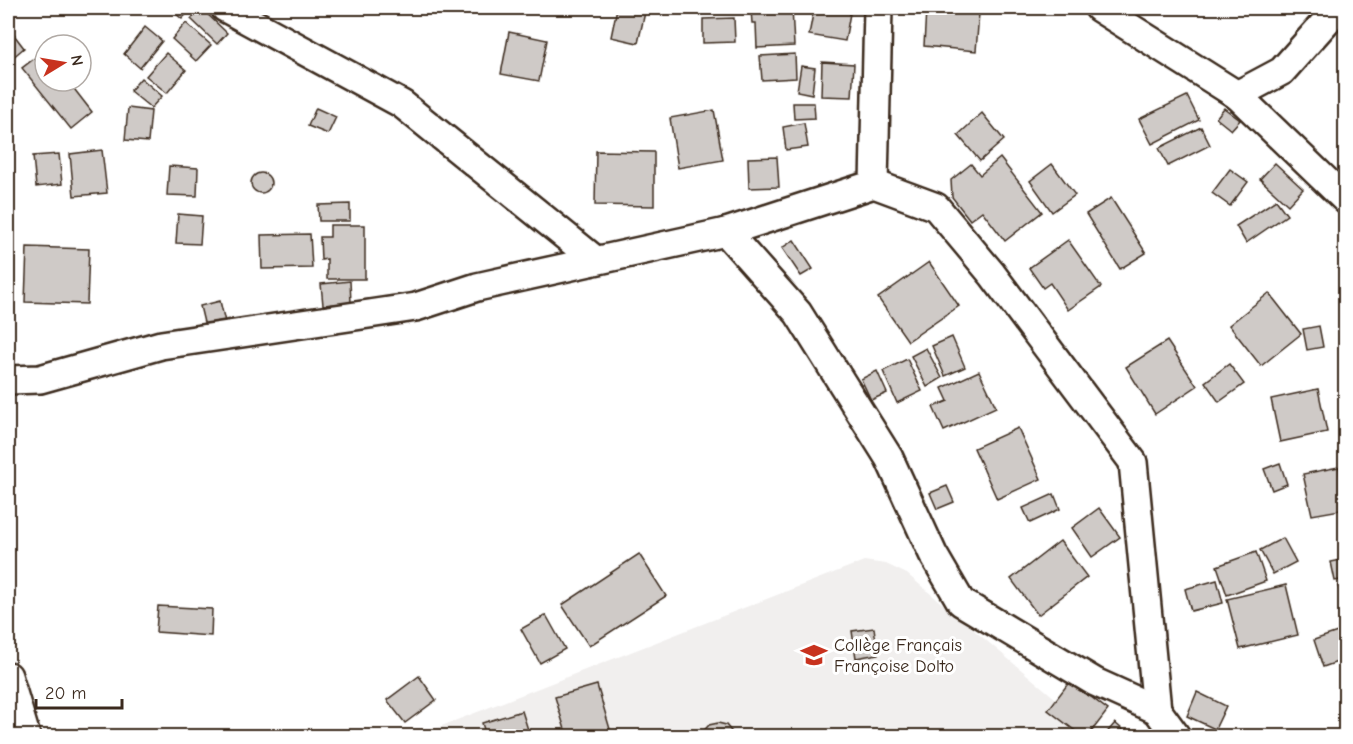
<svg xmlns="http://www.w3.org/2000/svg" width="1353" height="744" font-family="'Comic Neue',sans-serif">
	<style>
		.built { fill: #f1efee }
		.building { fill: #cfcac7; stroke: #3b2a1e; stroke-width: 1.5 }
		.lines { fill: none; stroke-linecap: round; stroke-linejoin: round }
		.minor-casing { stroke: #3b2a1e; stroke-width: 32 }
		.minor { stroke: #fff; stroke-width: 27 }
		.labels { text-anchor: middle; stroke-width: 6; stroke-linejoin: round; paint-order: stroke }
		.poi-label { font-size: 18px; fill: #3b2a1e; stroke: #fff; text-anchor: start }
	</style>
	<rect width="100%" height="100%" fill="#fff"/>
	<filter id="ink" filterUnits="userSpaceOnUse"><feTurbulence type="fractalNoise" baseFrequency=".0167" numOctaves="2"/><feDisplacementMap in="SourceGraphic" scale="12" xChannelSelector="R" yChannelSelector="G"/><feConvolveMatrix kernelMatrix="1 2 1 2 8 2 1 2 1" color-interpolation-filters="sRGB"/></filter>
	<g filter="url(#ink)">
		<polygon class="built" points="864,561 886,564 907,574 1100,736 416,736"/>
		<g class="building">
			<polygon points="169,8 192,8 182,19"/>
			<polygon points="201,8 227,33 217,44 191,19"/>
			<polygon points="617,8 646,8 638,43 611,37"/>
			<polygon points="792,8 794,46 757,48 756,23 752,23 751,10"/>
			<polygon points="814,8 851,8 845,41 809,35"/>
			<polygon points="926,9 979,13 976,51 924,46"/>
			<polygon points="734,18 735,42 703,43 703,19"/>
			<polygon points="186,23 211,45 196,61 172,39"/>
			<polygon points="8,27 24,48 11,59 8,55"/>
			<polygon points="145,27 162,41 140,68 124,54"/>
			<polygon points="509,32 547,40 539,81 501,74"/>
			<polygon points="44,51 45,81 68,81 92,112 71,129 22,68"/>
			<polygon points="166,53 186,70 167,93 146,76"/>
			<polygon points="795,54 796,78 762,80 760,56"/>
			<polygon points="822,62 854,64 852,97 821,96"/>
			<polygon points="801,66 815,68 812,94 797,91"/>
			<polygon points="141,78 162,96 151,108 130,91"/>
			<polygon points="1187,96 1199,120 1152,144 1139,119"/>
			<polygon points="793,103 814,103 815,118 794,119"/>
			<polygon points="128,108 151,111 148,142 125,140"/>
			<polygon points="316,108 336,117 328,134 308,126"/>
			<polygon points="1224,108 1240,120 1231,130 1216,118"/>
			<polygon points="714,110 723,160 678,168 670,118"/>
			<polygon points="982,113 1004,140 980,161 958,135"/>
			<polygon points="804,123 808,147 786,150 783,127"/>
			<polygon points="1201,127 1210,145 1168,166 1159,148"/>
			<polygon points="102,150 107,193 74,196 70,154"/>
			<polygon points="596,151 654,152 654,206 595,205"/>
			<polygon points="59,154 62,184 36,187 33,156"/>
			<polygon points="777,157 779,187 749,188 748,158"/>
			<polygon points="1000,158 1042,212 1005,241 982,211 970,220 952,197 951,180 971,164 980,175"/>
			<polygon points="1275,163 1303,189 1288,205 1260,179"/>
			<polygon points="1052,164 1075,195 1052,212 1030,181"/>
			<polygon points="169,166 198,168 197,196 167,195"/>
			<polygon points="1230,169 1248,182 1230,206 1212,193"/>
			<circle cx="261" cy="183" r="10"/>
			<polygon points="1111,198 1146,253 1120,269 1086,214"/>
			<polygon points="1276,200 1287,215 1246,243 1236,226"/>
			<polygon points="350,204 350,221 319,221 318,205"/>
			<polygon points="178,214 202,216 200,244 176,243"/>
			<polygon points="330,225 365,225 365,279 327,279 327,259 321,260 320,237 330,237"/>
			<polygon points="310,234 312,268 262,269 261,235"/>
			<polygon points="794,240 813,269 801,276 782,248"/>
			<polygon points="1068,240 1101,287 1068,310 1050,283 1043,288 1029,268"/>
			<polygon points="27,247 89,249 87,304 25,302"/>
			<polygon points="929,262 959,306 908,341 878,298"/>
			<polygon points="350,281 351,303 323,305 321,284"/>
			<polygon points="1269,293 1301,334 1261,366 1229,325"/>
			<polygon points="220,301 226,326 206,331 200,306"/>
			<polygon points="1319,326 1323,347 1307,350 1303,329"/>
			<polygon points="952,337 965,367 945,376 932,346"/>
			<polygon points="1167,341 1197,386 1155,414 1126,367"/>
			<polygon points="926,348 942,378 927,387 911,356"/>
			<polygon points="907,359 922,391 897,403 883,371"/>
			<polygon points="1229,364 1244,384 1219,402 1205,382"/>
			<polygon points="877,371 887,393 871,400 861,379"/>
			<polygon points="979,371 996,407 944,431 933,407 948,401 942,388"/>
			<polygon points="1318,389 1327,432 1280,442 1271,399"/>
			<polygon points="1018,428 1041,479 997,499 974,448"/>
			<polygon points="1280,463 1287,484 1272,490 1264,469"/>
			<polygon points="1339,467 1346,509 1312,515 1303,474"/>
			<polygon points="947,486 954,502 937,509 930,493"/>
			<polygon points="1054,494 1060,509 1030,523 1023,508"/>
			<polygon points="1099,508 1120,537 1092,557 1072,528"/>
			<polygon points="1283,538 1296,562 1273,574 1260,550"/>
			<polygon points="1060,541 1087,577 1038,615 1011,579"/>
			<polygon points="1256,552 1266,581 1227,595 1217,566"/>
			<polygon points="639,554 666,596 589,646 562,605"/>
			<polygon points="1346,559 1346,579 1335,581 1331,562"/>
			<polygon points="1217,580 1223,603 1191,611 1185,589"/>
			<polygon points="1346,584 1346,612 1338,586"/>
			<polygon points="1286,585 1298,635 1240,649 1227,599"/>
			<polygon points="158,606 212,609 211,636 156,632"/>
			<polygon points="546,615 565,649 540,663 521,629"/>
			<polygon points="874,628 878,654 856,658 852,631"/>
			<polygon points="1346,629 1346,659 1323,667 1314,640"/>
			<polygon points="419,676 436,700 405,723 387,700"/>
			<polygon points="1070,681 1108,710 1088,736 1082,736 1048,710"/>
			<polygon points="597,685 612,736 567,736 555,697"/>
			<polygon points="1197,692 1226,706 1215,729 1187,716"/>
			<polygon points="522,711 530,736 486,736 482,723"/>
			<polygon points="718,723 726,725 735,736 699,736 709,725"/>
			<polygon points="1115,723 1130,736 1104,736"/>
		</g>
		<g class="lines">
			<g class="minor-casing">
				<g id="minor">
					<polyline points="225,8 402,104 594,259"/>
					<polyline points="1099,8 1237,95 1282,71 1338,8"/>
					<polyline points="1237,95 1346,200"/>
					<polyline points="874,184 936,207 992,274 1133,462 1157,710"/>
					<polyline points="726,232 798,313 889,458 933,554 961,602 1095,682 1157,710 1176,736"/>
					<polyline points="8,380 40,379 161,345 416,307 477,287 726,232 874,184 878,8"/>
					<polyline points="8,676 26,736"/>
				</g>
			</g>
			<use href="#minor" class="minor"/>
		</g>
	</g>
	<defs>
		<g id="school-bare" transform="scale(2.07)"><path d="M0-5L7-2L0 1L-7-2ZM-4 1L0 2.5L4 1V4Q0 6-4 4Z" fill="#c8321e" stroke="#fff" stroke-width="2.5" paint-order="stroke"/></g>
	</defs>
	<g fill-rule="evenodd">
		<use href="#school-bare" x="814" y="655"/>
	</g>
	<g class="labels">
		<g class="poi-label">
			<text x="834" y="651">Collège Français<tspan x="834" dy="21">Françoise Dolto</tspan></text>
		</g>
	</g>
	<rect width="1353" height="744" fill="none" stroke="#fff" stroke-width="30"/>
	<rect x="15" y="15" width="1323" height="714" fill="none" stroke="#3b2a1e" stroke-width="2" filter="url(#ink)"/>
	<g transform="translate(63 63) rotate(79)"><circle r="28" fill="#ffffff" stroke="#b1aaa5" stroke-width="1.5"/>
	<path d="M0-4.5L10 22L0 15L-10 22Z" fill="#c8321e"/>
	<text y="-9" font-size="16" font-weight="bold" text-anchor="middle" fill="#3b2a1e">N</text>
	</g>
	<path d="M36 699v9h86v-9" fill="none" stroke="#3b2a1e" stroke-width="3"/>
	<text x="45" y="699" font-size="18" fill="#3b2a1e" stroke="#ffffff" stroke-width="4.5" paint-order="stroke">20 m</text>
</svg>
